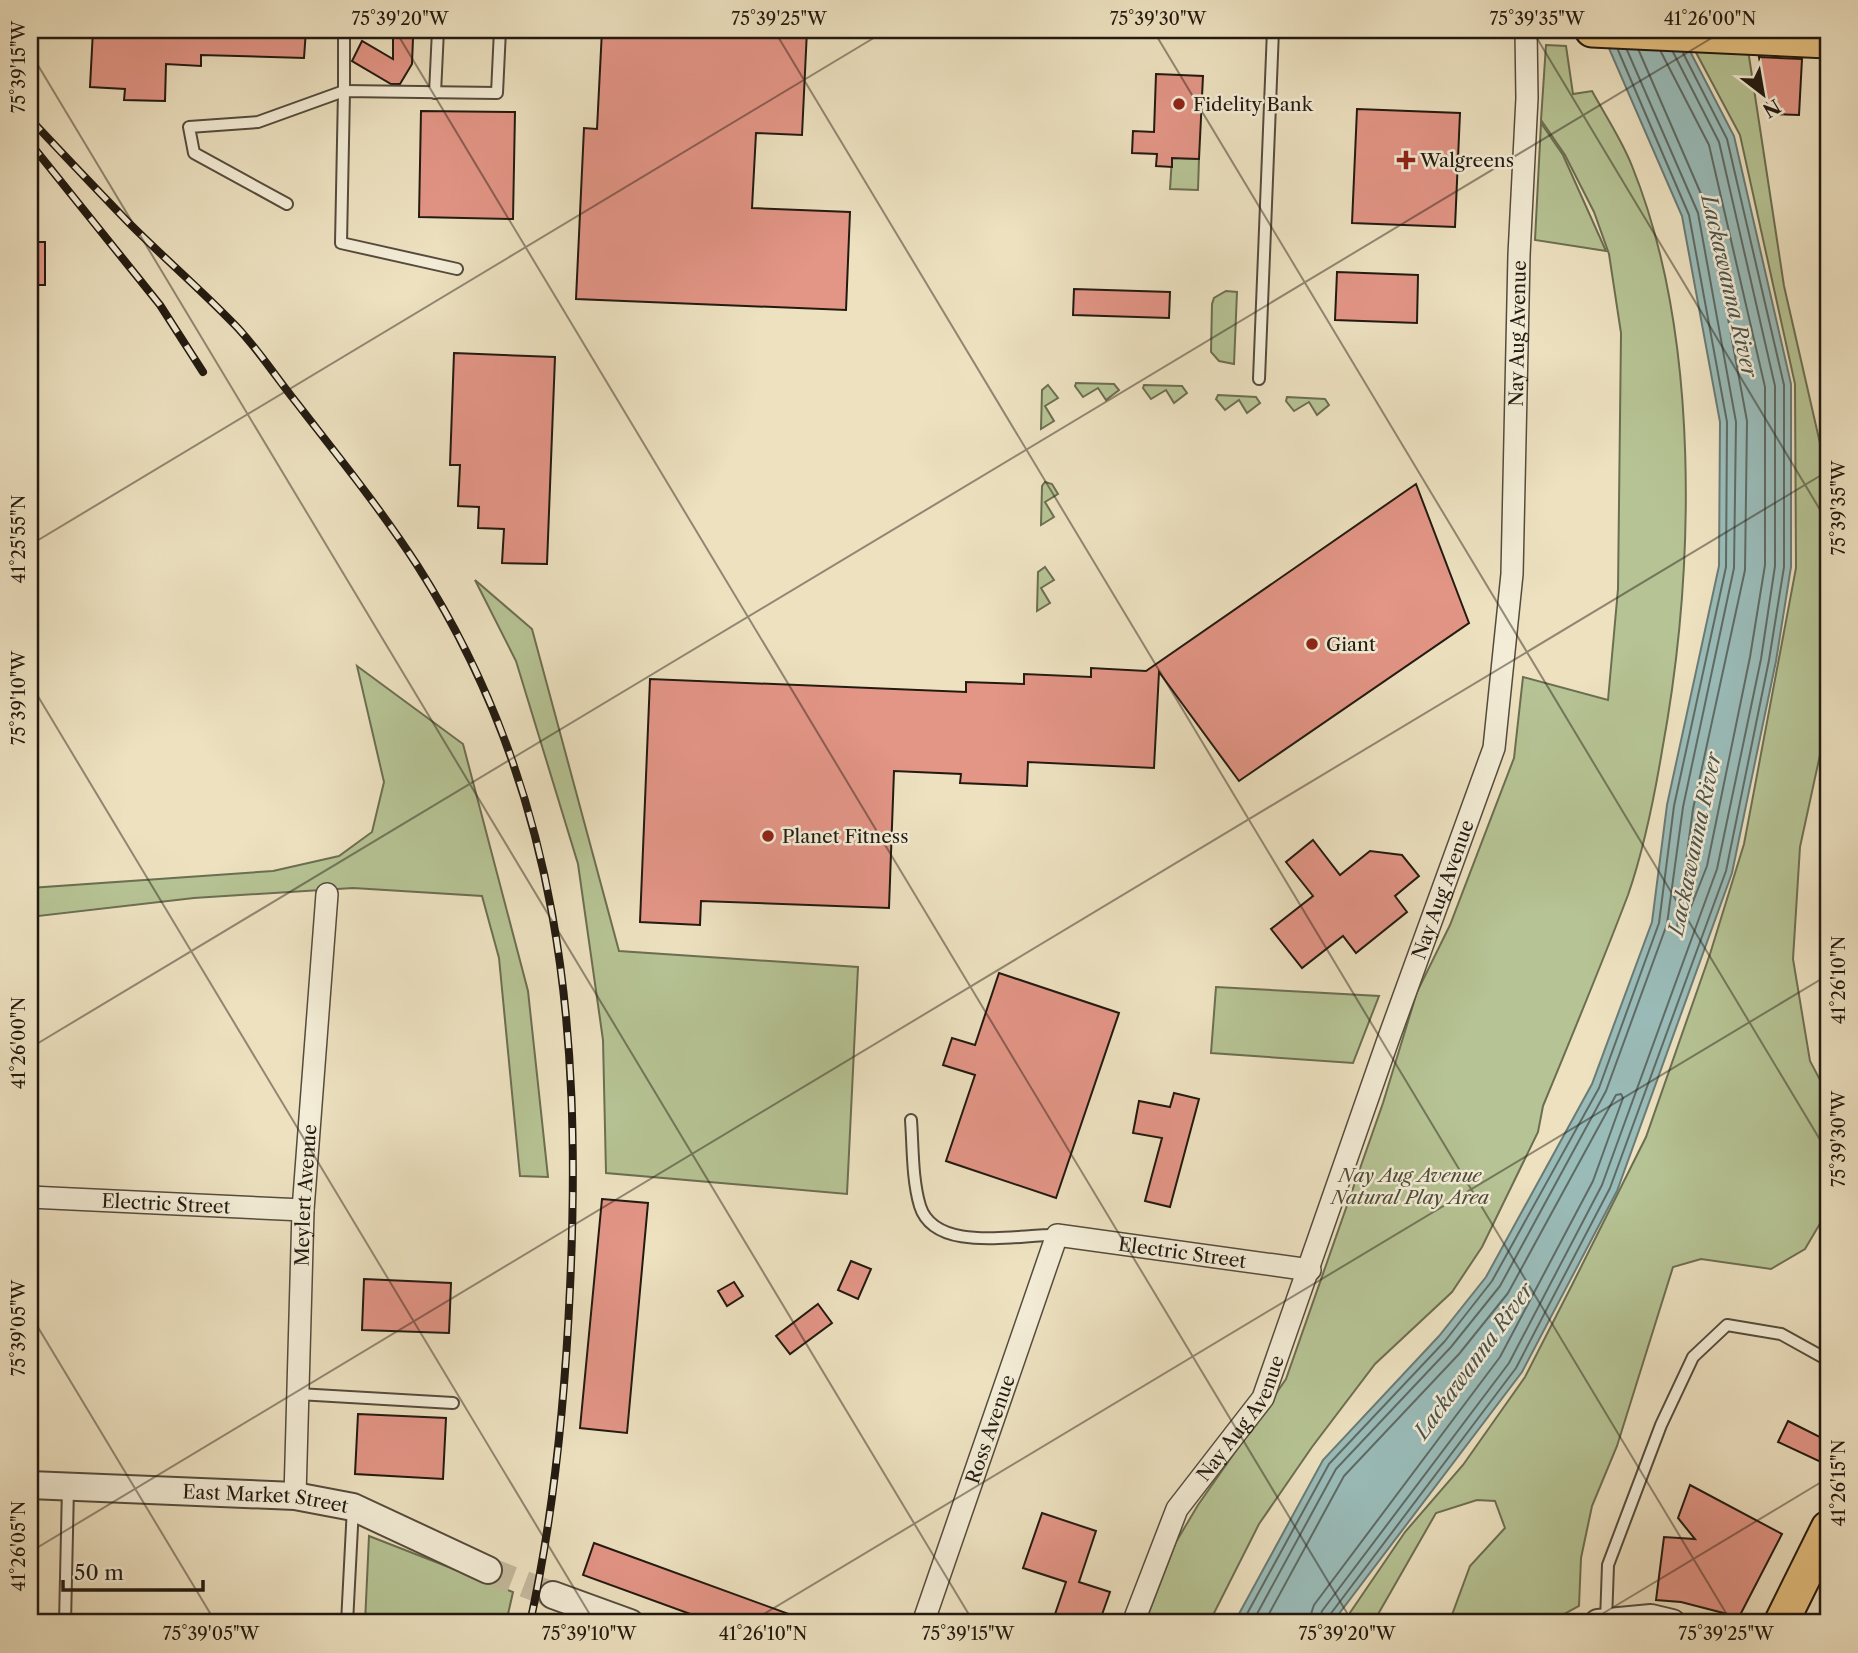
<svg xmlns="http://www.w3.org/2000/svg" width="1858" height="1653" font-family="'Libre Caslon Text',serif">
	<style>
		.green { fill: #b6c394; stroke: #6c6e52; stroke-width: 2 }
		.water { fill: #9abcb9; stroke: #6a7b76; stroke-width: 2 }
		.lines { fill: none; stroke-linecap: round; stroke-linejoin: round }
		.shore { stroke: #5e6b65; stroke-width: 2 }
		.building { fill: #e39586; stroke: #221a11; stroke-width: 2 }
		.tertiary-tunnel { stroke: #c4b99d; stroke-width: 26; stroke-dasharray: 26 13; stroke-linecap: butt }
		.service-casing { stroke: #554c3d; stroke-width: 14 }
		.minor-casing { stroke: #554c3d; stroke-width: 24 }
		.tertiary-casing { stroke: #554c3d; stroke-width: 30 }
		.primary-casing { stroke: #221a11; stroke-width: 37 }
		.service { stroke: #f3ecd6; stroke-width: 10 }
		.minor { stroke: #f3ecd6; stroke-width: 21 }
		.tertiary { stroke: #f3ecd6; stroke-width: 26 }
		.primary { stroke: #e6c080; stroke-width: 33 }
		.rail-casing { stroke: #221a11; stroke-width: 8 }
		.rail { stroke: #f3ecd6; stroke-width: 5; stroke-dasharray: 16; stroke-linecap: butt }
		.ticks { fill: none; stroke: #221a11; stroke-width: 2; stroke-opacity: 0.45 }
		.poi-dot { fill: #8f2418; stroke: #f3ecd6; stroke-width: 2.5 }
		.labels { text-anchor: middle; stroke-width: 5; stroke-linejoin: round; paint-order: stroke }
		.poi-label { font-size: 19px; fill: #221a11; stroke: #f3ecd6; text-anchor: start }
		.street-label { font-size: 19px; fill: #221a11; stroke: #f3ecd6 }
		.park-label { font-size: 19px; font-style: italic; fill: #4e4d38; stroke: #f3ecd6 }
		.water-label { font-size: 21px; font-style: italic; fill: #4c534c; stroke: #f3ecd6 }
		.neatline { fill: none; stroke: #221a11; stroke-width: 2.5 }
		.ticks-label { font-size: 18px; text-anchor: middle; fill: #221a11 }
	</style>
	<rect width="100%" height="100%" fill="#ede1c0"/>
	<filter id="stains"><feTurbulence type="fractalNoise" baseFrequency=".00286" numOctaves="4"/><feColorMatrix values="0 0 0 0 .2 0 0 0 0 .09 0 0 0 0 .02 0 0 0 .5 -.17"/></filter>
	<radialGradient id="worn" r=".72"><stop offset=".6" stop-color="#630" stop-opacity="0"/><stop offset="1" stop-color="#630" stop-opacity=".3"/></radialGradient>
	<g class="green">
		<polygon points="1684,30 1745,30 1784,286 1825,465 1828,465 1828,621 1823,741 1800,847 1793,959 1810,1061 1828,1095 1828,1210 1805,1249 1771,1269 1701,1259 1673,1267 1617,1446 1592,1506 1581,1558 1579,1606 1548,1623 1449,1623 1470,1566 1505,1528 1495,1501 1477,1500 1436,1513 1373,1623 1343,1623 1405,1532 1463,1465 1525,1377 1572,1285 1646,1137 1710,954 1744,844 1796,568 1795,384 1740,135"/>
		<path d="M 1546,45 L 1566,46 L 1573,94 L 1592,91 C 1605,115 1622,140 1632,166 C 1701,337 1695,572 1662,751 C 1654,799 1644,849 1628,895 C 1601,966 1572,1036 1543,1106 L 1538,1132 L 1482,1247 L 1452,1292 L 1375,1364 L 1312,1447 L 1259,1524 L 1209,1623 L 1145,1623 L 1176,1542 L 1198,1505 L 1286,1379 L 1383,1103 L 1417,992 L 1450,925 L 1514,758 L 1523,677 L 1608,700 L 1618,589 L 1621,333 L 1609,254 L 1594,212 L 1565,155 L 1541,120 Z"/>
		<polygon points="1541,123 1563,155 1606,251 1535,240"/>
		<polygon points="1172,158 1199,159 1198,190 1170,189"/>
		<polygon points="1226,291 1237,292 1234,364 1219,361 1211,352 1212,304 1214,298"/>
		<polygon points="1076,383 1114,384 1119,390 1106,400 1098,388 1083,397 1075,386"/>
		<polygon points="1048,385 1058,398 1045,406 1054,421 1041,429 1042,390"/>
		<polygon points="1144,385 1182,386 1187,393 1174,403 1166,390 1151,399 1143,388"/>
		<polygon points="1218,395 1256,397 1260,403 1247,413 1239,400 1225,410 1216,399"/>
		<polygon points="1287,397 1325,399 1329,405 1317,415 1309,402 1294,411 1286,401"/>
		<polygon points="1045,482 1052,484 1058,494 1045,502 1054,517 1041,525 1042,486"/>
		<polygon points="1045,567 1054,580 1041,588 1050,603 1037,611 1038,572"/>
		<polygon points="475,580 532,629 619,951 858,967 847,1194 606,1173 603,1040 578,864 516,661"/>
		<polygon points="357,666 463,744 528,991 548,1177 520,1176 499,958 482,896 353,888 194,898 30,917 30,888 273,871 339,856 372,832 384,782"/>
		<polygon points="1216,987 1379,996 1353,1063 1211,1053"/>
		<polygon points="369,1536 513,1592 506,1623 365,1623"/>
	</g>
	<polygon class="water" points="1601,30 1679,30 1734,136 1791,384 1791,567 1776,661 1732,873 1617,1191 1522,1372 1332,1623 1234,1623 1323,1460 1439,1336 1486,1277 1592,1084 1652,922 1667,805 1719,566 1720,422 1682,216"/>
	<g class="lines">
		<g class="shore">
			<polyline points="1639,51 1708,210 1747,421 1745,570 1693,809 1677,928 1681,932 1707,866 1750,657 1765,565 1765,387 1709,145 1661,52"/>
			<polyline points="1242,1623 1329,1464 1445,1341 1492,1281 1599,1088 1659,923 1674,806 1726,567 1727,422 1689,215 1618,50"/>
			<polyline points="1252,1623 1336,1469 1451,1347 1500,1286 1606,1091 1667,924 1683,807 1734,568 1736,422 1698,213 1627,50"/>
			<polyline points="1264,1623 1344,1476 1459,1354 1508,1293 1616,1095 1621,1094 1623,1098 1593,1181 1500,1357 1314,1605 1308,1623"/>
			<polyline points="1319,1623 1322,1611 1509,1363 1602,1185 1717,869 1761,659 1775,566 1775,386 1719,142 1673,52"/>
			<polyline points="1327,1623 1329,1616 1516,1368 1610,1188 1726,871 1769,660 1784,567 1784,385 1727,139 1683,53"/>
		</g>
	</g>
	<g class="building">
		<polygon points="93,30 306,30 304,58 201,55 201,66 166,64 165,101 124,100 125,89 90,87"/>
		<polygon points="402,30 406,30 413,38 412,64 400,84 391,84 352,61 362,41 393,59 393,38 398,36"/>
		<polygon points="602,30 807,30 802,135 756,133 752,208 850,212 846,310 576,299 584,128 597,129"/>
		<polygon points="1759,57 1802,59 1799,115 1769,114"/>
		<polygon points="1156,74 1203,76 1199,159 1172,158 1172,167 1156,166 1157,154 1132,153 1133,131 1154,132"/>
		<polygon points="1357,109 1460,113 1455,227 1352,223"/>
		<polygon points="421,111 515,112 513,219 419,217"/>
		<rect x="30" y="242" width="15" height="43"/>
		<polygon points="1337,272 1418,275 1417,323 1335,320"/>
		<polygon points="1074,289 1170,292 1169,318 1073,315"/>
		<polygon points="454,353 555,357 547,564 502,563 504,529 478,528 479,507 458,506 460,465 450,465"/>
		<polygon points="1416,484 1469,623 1239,781 1159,672 1154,768 1028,762 1027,786 960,783 961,774 894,771 889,908 701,901 700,925 640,922 650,679 966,692 966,682 1024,684 1024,674 1091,677 1091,668 1146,671"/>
		<polygon points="1313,840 1340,875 1370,851 1402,855 1419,876 1395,896 1407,912 1356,953 1343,936 1302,968 1271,929 1313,896 1286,862"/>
		<polygon points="999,973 1119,1013 1056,1198 946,1161 975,1075 943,1065 952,1038 975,1045"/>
		<polygon points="1174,1093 1199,1099 1170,1207 1145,1201 1162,1138 1133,1133 1139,1101 1170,1107"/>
		<polygon points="602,1199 648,1203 627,1433 580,1428"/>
		<polygon points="851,1261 871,1269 858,1299 838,1290"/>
		<polygon points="364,1279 451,1283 449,1333 362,1330"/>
		<polygon points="734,1282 743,1296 727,1306 718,1291"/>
		<polygon points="818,1304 832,1323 790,1354 776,1336"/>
		<polygon points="358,1414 446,1418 443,1479 355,1474"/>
		<polygon points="1788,1421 1828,1441 1828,1452 1823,1463 1778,1442"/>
		<polygon points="1690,1485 1782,1534 1739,1617 1681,1602 1656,1600 1664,1537 1695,1539 1678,1518"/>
		<polygon points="1042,1513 1096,1531 1079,1582 1110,1592 1099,1623 1052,1623 1066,1582 1023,1568"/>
		<polygon points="594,1543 808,1621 807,1623 715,1623 583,1575"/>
	</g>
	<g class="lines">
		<polyline class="tertiary-tunnel" points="488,1570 553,1595"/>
		<g class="service-casing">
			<g id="service">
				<polyline points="388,30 394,30"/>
				<polyline points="414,30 438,30"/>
				<polyline points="435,93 438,30"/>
				<polyline points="287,204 194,153 189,127 258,122 344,91 344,30"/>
				<polyline points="457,269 341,243 344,91 497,93 500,30"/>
				<polyline points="1259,379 1273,30"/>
				<path d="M 911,1120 C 913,1147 912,1179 920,1206 C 935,1254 1018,1234 1057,1235"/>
				<polyline points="298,1394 453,1403"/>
				<polyline points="1606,1621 1608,1565 1661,1425 1693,1357 1727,1325 1781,1334 1828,1360"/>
				<polyline points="65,1623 68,1487"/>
				<polyline points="347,1623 353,1507"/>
			</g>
		</g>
		<g class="minor-casing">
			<g id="minor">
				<path id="s1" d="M 30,1197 L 303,1210"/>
				<path id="s2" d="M 295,1496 L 303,1210 L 327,894"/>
				<path id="s3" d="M 923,1623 L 1057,1235 L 1310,1270"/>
				<path id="s4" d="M 1133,1623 L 1177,1509 L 1263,1398 L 1388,1040 L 1494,748 L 1512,574 L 1519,255 L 1527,98 L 1526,30"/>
			</g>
		</g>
		<g class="tertiary-casing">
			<g id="tertiary">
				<path id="s5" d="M 30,1485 L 295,1496 L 353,1507 L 488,1570"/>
				<polyline points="553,1595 630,1623"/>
				<polyline points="1598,1623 1651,1618 1672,1623"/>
			</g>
		</g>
		<g class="primary-casing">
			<g id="primary">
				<polyline points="1592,30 1828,41"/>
				<polyline points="1781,1623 1828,1528"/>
			</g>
		</g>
		<use href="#service" class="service"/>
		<use href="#minor" class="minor"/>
		<use href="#tertiary" class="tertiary"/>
		<use href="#primary" class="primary"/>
		<g class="rail-casing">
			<g id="rail">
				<path d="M 30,119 C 63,154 96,189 129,223 C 163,257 199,288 233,323 C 256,346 275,376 296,402 C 337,455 380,508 417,565 C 561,789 582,1029 570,1288 C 565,1400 554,1514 530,1623"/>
				<polyline points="30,143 160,305 203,372"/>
			</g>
		</g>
		<use href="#rail" class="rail"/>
	</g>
	<path class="ticks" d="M 395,30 L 1353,1623M 774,30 L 1732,1623M 1153,30 L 1828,1153M 1532,30 L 1828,523M 30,41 L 49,30M 30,52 L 974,1623M 30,545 L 887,30M 30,683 L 595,1623M 30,1048 L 1725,30M 30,1314 L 216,1623M 30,1552 L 1828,471M 749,1623 L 1828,975M 1587,1623 L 1828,1478"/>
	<g class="poi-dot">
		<circle cx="1179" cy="104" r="7"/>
		<path d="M1402.5 149.5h7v7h7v7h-7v7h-7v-7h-7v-7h7z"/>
		<circle cx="1312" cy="644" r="7"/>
		<circle cx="768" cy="836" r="7"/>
	</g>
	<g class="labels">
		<g class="poi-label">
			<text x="1193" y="111">Fidelity Bank</text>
			<text x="1420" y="167">Walgreens</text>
			<text x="1326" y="651">Giant</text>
			<text x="782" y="843">Planet Fitness</text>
		</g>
		<g class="street-label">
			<text dy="7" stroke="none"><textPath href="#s4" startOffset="1368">Nay Aug Avenue</textPath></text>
			<text dy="7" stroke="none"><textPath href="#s4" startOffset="802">Nay Aug Avenue</textPath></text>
			<text dy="7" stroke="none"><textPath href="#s2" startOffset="301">Meylert Avenue</textPath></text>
			<text dy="7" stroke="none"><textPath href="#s1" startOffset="136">Electric Street</textPath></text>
			<text dy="7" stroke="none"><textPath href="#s3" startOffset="537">Electric Street</textPath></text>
			<text dy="7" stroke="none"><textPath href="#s4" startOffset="234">Nay Aug Avenue</textPath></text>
			<text dy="7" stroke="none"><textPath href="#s3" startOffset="205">Ross Avenue</textPath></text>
			<text dy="7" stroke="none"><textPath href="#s5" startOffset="236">East Market Street</textPath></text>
		</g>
		<g class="park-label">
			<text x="1410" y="1182">Nay Aug Avenue<tspan x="1410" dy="22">Natural Play Area</tspan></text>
		</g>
		<g class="water-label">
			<text transform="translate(1729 286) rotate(77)" y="7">Lackawanna River</text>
			<text transform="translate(1695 844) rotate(-78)" y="7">Lackawanna River</text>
			<text transform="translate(1474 1361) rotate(-54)" y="7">Lackawanna River</text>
		</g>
	</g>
	<rect width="1858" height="1653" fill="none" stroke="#ede1c0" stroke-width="77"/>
	<g transform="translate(1763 94) rotate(149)" stroke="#f3ecd6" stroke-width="5" paint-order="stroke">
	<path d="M0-5L12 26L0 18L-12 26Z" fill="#221a11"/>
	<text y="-10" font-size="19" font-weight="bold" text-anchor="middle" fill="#221a11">N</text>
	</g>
	<path d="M63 1580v10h140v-10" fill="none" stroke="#221a11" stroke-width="3.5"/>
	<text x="74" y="1580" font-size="21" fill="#221a11" stroke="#f3ecd6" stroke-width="5" paint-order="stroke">50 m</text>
	<rect x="38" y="38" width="1782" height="1576" class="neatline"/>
	<g class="ticks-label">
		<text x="400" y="25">75°39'20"W</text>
		<text x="779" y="25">75°39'25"W</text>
		<text x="1158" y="25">75°39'30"W</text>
		<text x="1537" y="25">75°39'35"W</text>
		<text x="1710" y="25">41°26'00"N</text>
		<text transform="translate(19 67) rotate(-90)" y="6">75°39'15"W</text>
		<text transform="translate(1839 508) rotate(-90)" y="6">75°39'35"W</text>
		<text transform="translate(19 539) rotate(-90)" y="6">41°25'55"N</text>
		<text transform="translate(19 698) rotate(-90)" y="6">75°39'10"W</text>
		<text transform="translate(1839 980) rotate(-90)" y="6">41°26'10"N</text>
		<text transform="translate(19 1043) rotate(-90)" y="6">41°26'00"N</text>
		<text transform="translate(1839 1139) rotate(-90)" y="6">75°39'30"W</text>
		<text transform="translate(19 1328) rotate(-90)" y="6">75°39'05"W</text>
		<text transform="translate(1839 1483) rotate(-90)" y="6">41°26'15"N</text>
		<text transform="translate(19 1546) rotate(-90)" y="6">41°26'05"N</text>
		<text x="211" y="1640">75°39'05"W</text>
		<text x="589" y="1640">75°39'10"W</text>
		<text x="763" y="1640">41°26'10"N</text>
		<text x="968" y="1640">75°39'15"W</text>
		<text x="1347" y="1640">75°39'20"W</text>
		<text x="1726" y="1640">75°39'25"W</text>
	</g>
	<rect width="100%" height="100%" filter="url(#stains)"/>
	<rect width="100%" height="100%" fill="url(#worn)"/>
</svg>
